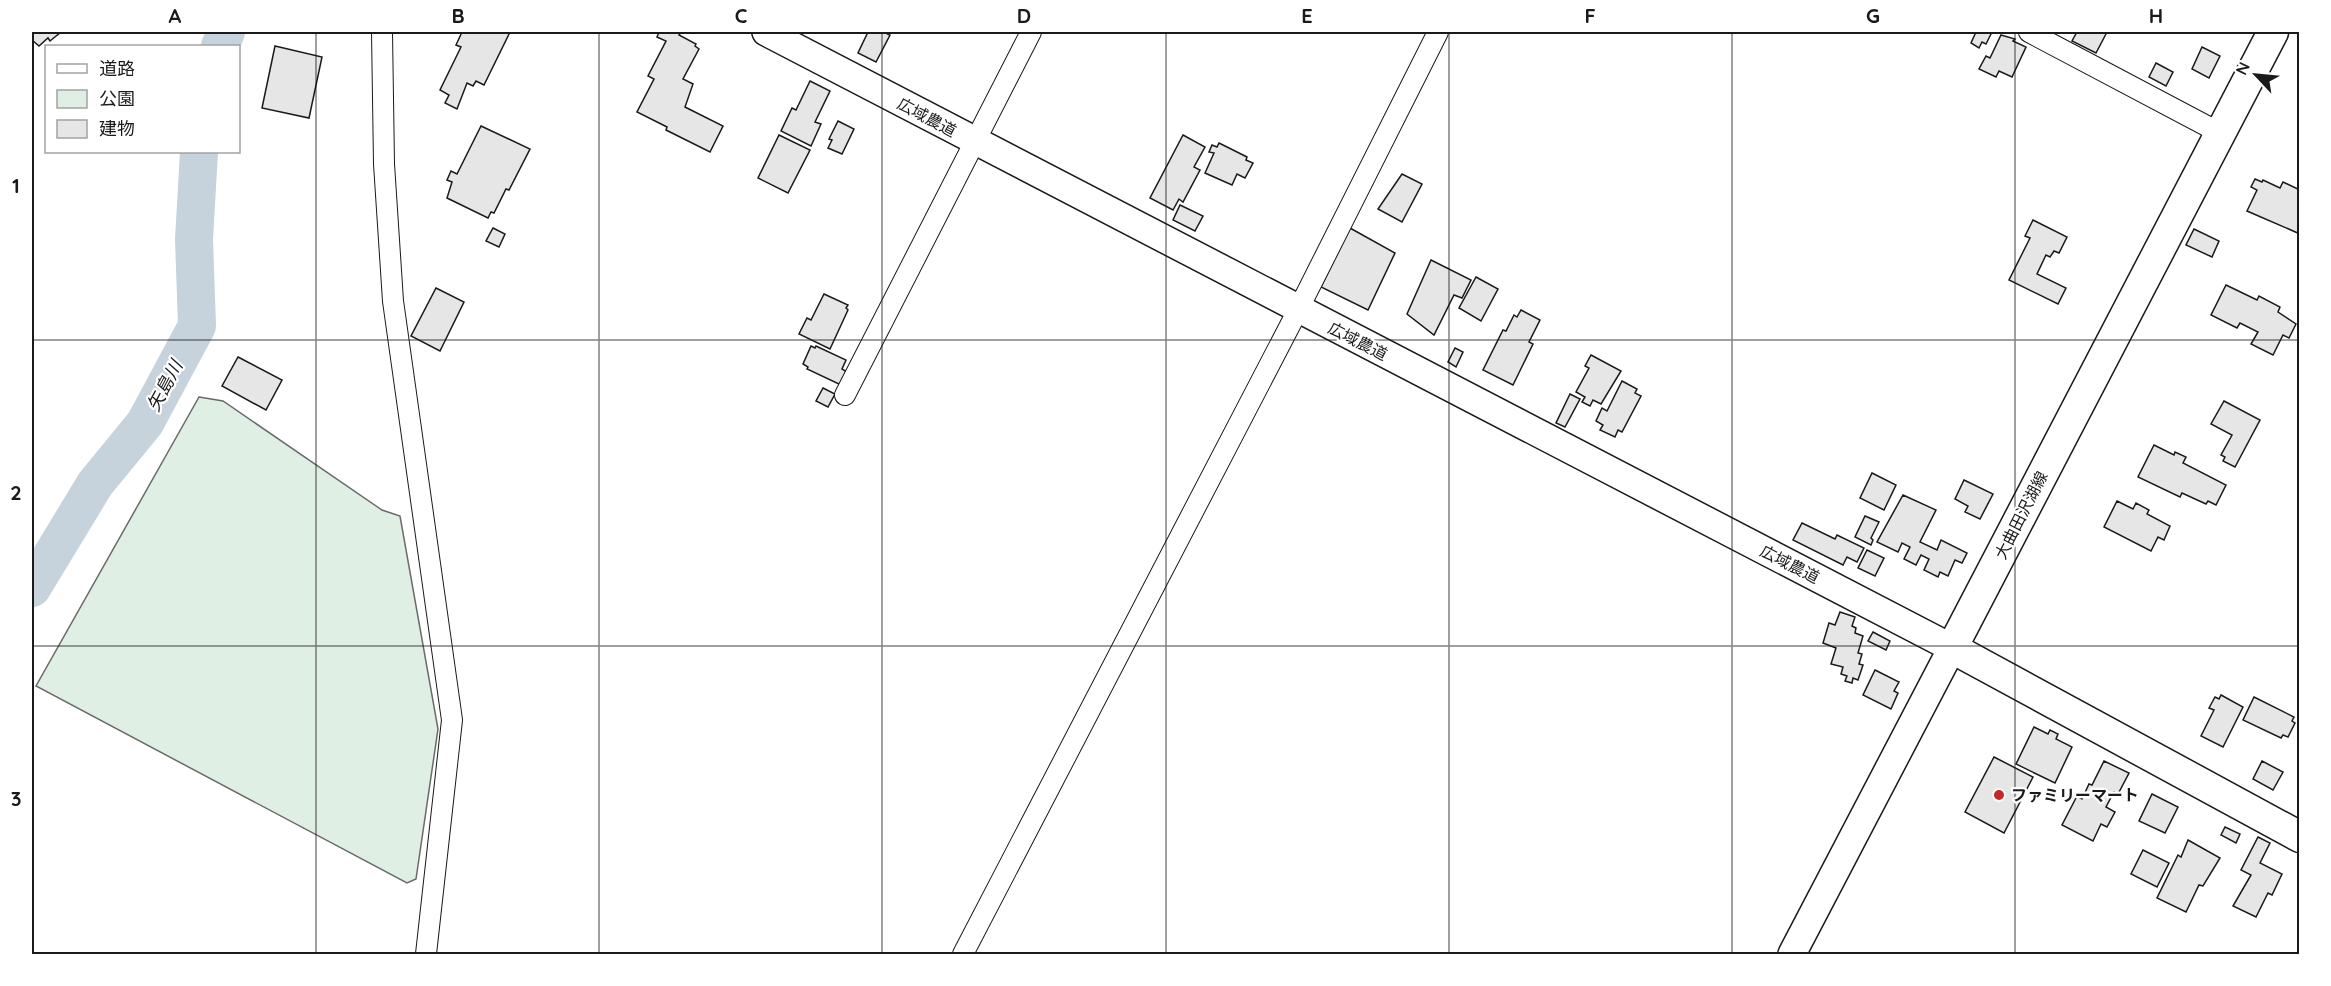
<svg xmlns="http://www.w3.org/2000/svg" width="2331" height="986" font-family="Quicksand,'Noto Sans JP',sans-serif">
	<style>
		.green { fill: #e0efe3; stroke: #6a6a6a; stroke-width: 1.5 }
		.lines { fill: none; stroke-linecap: round; stroke-linejoin: round }
		.river { stroke: #c6d2dc; stroke-width: 38 }
		.building { fill: #e6e6e6; stroke: #1a1a1a; stroke-width: 1.5 }
		.street-casing { stroke: #1a1a1a; stroke-width: 22 }
		.secondary-casing { stroke: #1a1a1a; stroke-width: 30 }
		.primary-casing { stroke: #1a1a1a; stroke-width: 33 }
		.street { stroke: #fff; stroke-width: 20 }
		.secondary { stroke: #fff; stroke-width: 27 }
		.primary { stroke: #fff; stroke-width: 30 }
		.grid { fill: none; stroke: #1a1a1a; stroke-width: 1.5; stroke-opacity: 0.55 }
		.poi-dot { fill: #c62828; stroke: #fff; stroke-width: 2 }
		.labels { text-anchor: middle; stroke-width: 4.5; stroke-linejoin: round; paint-order: stroke }
		.street-label { font-size: 16px; fill: #1a1a1a; stroke: #fff }
		.poi-label { font-size: 16px; font-weight: bold; fill: #1a1a1a; stroke: #fff; text-anchor: start }
		.water-label { font-size: 18px; font-style: italic; fill: #1a1a1a; stroke: #fff }
		.neatline { fill: none; stroke: #1a1a1a; stroke-width: 2 }
		.grid-label { font-size: 20px; text-anchor: middle; font-weight: bold; fill: #1a1a1a }
	</style>
	<rect width="100%" height="100%" fill="#fff"/>
	<polygon class="green" points="199,397 223,401 382,510 400,516 438,729 416,879 407,883 36,686"/>
	<g class="lines">
		<g class="river">
			<polyline points="220,46 226,32"/>
			<polyline points="32,588 95,484 145,423 197,326 194,239 199,152"/>
		</g>
	</g>
	<g class="building">
		<polygon points="32,32 61,32 50,41 48,38 39,46 32,40"/>
		<polygon points="462,32 510,32 484,85 476,81 473,86 467,83 457,109 445,103 449,95 440,90 461,47 456,45"/>
		<polygon points="659,32 681,32 679,35 696,44 695,46 699,49 683,79 693,84 685,107 723,126 710,152 666,130 667,127 637,112 654,79 648,76 666,41 657,37"/>
		<polygon points="868,32 883,32 890,35 876,62 858,53"/>
		<polygon points="1976,32 1992,32 1986,44 1982,42 1979,48 1971,43"/>
		<polygon points="2077,32 2107,32 2096,53 2072,41"/>
		<polygon points="2001,35 2015,39 2013,41 2026,47 2012,77 1999,71 1996,77 1979,69 1986,56 1990,58"/>
		<polygon points="275,46 322,57 309,118 262,108"/>
		<polygon points="2202,47 2220,56 2209,78 2192,69"/>
		<polygon points="2156,63 2173,72 2166,86 2149,77"/>
		<polygon points="810,81 830,91 815,122 821,124 811,146 781,131 792,108 796,110"/>
		<polygon points="838,121 854,129 842,154 828,148 832,140 829,139"/>
		<polygon points="481,126 530,149 509,190 506,189 494,213 491,212 488,218 447,198 452,182 447,180 451,171 457,174"/>
		<polygon points="779,135 810,150 788,193 758,178"/>
		<polygon points="1183,135 1205,147 1194,167 1200,170 1183,202 1179,199 1173,210 1150,198"/>
		<polygon points="1219,143 1247,157 1246,160 1253,163 1245,178 1237,174 1232,185 1205,173 1214,153 1209,152 1212,145 1217,147"/>
		<polygon points="1402,174 1422,184 1402,222 1378,209"/>
		<polygon points="2255,179 2262,182 2263,180 2280,188 2283,182 2300,190 2300,234 2247,211 2257,190 2251,187"/>
		<polygon points="1180,205 1203,216 1195,231 1173,220"/>
		<polygon points="2033,220 2067,237 2059,253 2054,251 2050,257 2046,255 2037,274 2066,288 2058,304 2009,280 2030,238 2025,236"/>
		<polygon points="493,228 505,234 499,247 486,241"/>
		<polygon points="1350,228 1395,253 1368,310 1321,287"/>
		<polygon points="2194,229 2219,241 2212,257 2186,245"/>
		<polygon points="1431,260 1471,280 1462,298 1454,295 1434,335 1407,314"/>
		<polygon points="1476,277 1498,289 1481,321 1459,308"/>
		<polygon points="2226,285 2257,300 2259,296 2280,307 2278,312 2296,324 2289,338 2283,335 2273,355 2251,344 2258,332 2240,323 2237,328 2211,315"/>
		<polygon points="436,288 464,302 440,351 411,336"/>
		<polygon points="824,294 848,305 846,308 848,310 830,349 799,334 807,318 811,320"/>
		<polygon points="1521,310 1540,320 1529,342 1533,344 1513,385 1483,370 1503,330 1506,331 1514,315 1517,317"/>
		<polygon points="811,346 815,348 816,346 846,360 842,369 847,372 841,385 807,369 808,367 803,364"/>
		<polygon points="1455,348 1463,352 1456,367 1448,362"/>
		<polygon points="1591,355 1621,371 1601,404 1593,400 1590,406 1582,402 1585,397 1576,392 1589,368 1585,366"/>
		<polygon points="238,357 282,380 266,410 222,386"/>
		<polygon points="1622,381 1637,389 1635,393 1641,396 1622,432 1618,430 1615,437 1600,430 1603,425 1596,421 1602,408 1607,411"/>
		<polygon points="823,388 835,394 828,407 816,401"/>
		<polygon points="1570,394 1580,399 1565,427 1556,423"/>
		<polygon points="2224,401 2260,420 2235,467 2223,461 2225,457 2221,455 2232,435 2211,424"/>
		<polygon points="2154,445 2174,455 2175,452 2186,457 2183,463 2226,485 2216,505 2208,501 2206,504 2182,493 2180,497 2138,477"/>
		<polygon points="1872,473 1896,485 1884,510 1860,498"/>
		<polygon points="1964,480 1993,494 1980,519 1965,512 1968,506 1955,499"/>
		<polygon points="1903,495 1936,510 1920,542 1937,550 1941,540 1967,553 1962,563 1955,560 1948,576 1940,572 1938,577 1924,570 1929,559 1921,555 1916,565 1904,559 1910,547 1902,543 1898,552 1877,542"/>
		<polygon points="2117,501 2133,509 2136,503 2149,510 2147,514 2170,526 2164,540 2158,537 2151,551 2104,527"/>
		<polygon points="1865,516 1879,522 1871,538 1873,540 1871,545 1855,537"/>
		<polygon points="1802,523 1835,539 1837,535 1864,548 1857,562 1847,557 1843,565 1793,540"/>
		<polygon points="1867,550 1884,558 1875,576 1858,568"/>
		<polygon points="1840,612 1855,617 1852,626 1856,628 1855,633 1863,636 1858,653 1862,654 1859,664 1863,665 1858,680 1853,678 1852,683 1845,681 1847,676 1841,674 1843,667 1831,664 1836,648 1823,643 1829,623 1835,625"/>
		<polygon points="1873,632 1890,641 1886,650 1868,641"/>
		<polygon points="1875,670 1899,682 1894,691 1898,693 1891,709 1863,695"/>
		<polygon points="2221,695 2243,707 2223,747 2201,736 2214,710 2209,708 2215,697 2219,699"/>
		<polygon points="2254,697 2294,717 2292,721 2295,723 2288,737 2283,735 2281,738 2243,720"/>
		<polygon points="2034,727 2048,734 2050,730 2058,734 2056,739 2072,747 2055,783 2016,764"/>
		<polygon points="1994,757 2033,777 2004,833 1965,812"/>
		<polygon points="2104,761 2129,773 2118,794 2114,792 2106,807 2115,812 2107,827 2101,824 2093,841 2062,825 2077,796 2082,799 2089,784 2092,785"/>
		<polygon points="2262,761 2283,772 2273,790 2253,779"/>
		<polygon points="2152,794 2178,807 2165,833 2139,821"/>
		<polygon points="2225,827 2240,834 2236,843 2221,835"/>
		<polygon points="2258,837 2270,843 2260,863 2282,874 2272,895 2268,893 2256,917 2233,906 2251,875 2241,870"/>
		<polygon points="2188,840 2220,858 2203,886 2199,885 2186,912 2157,898 2178,855 2181,857"/>
		<polygon points="2143,850 2169,863 2157,887 2131,874"/>
	</g>
	<g class="lines">
		<g class="street-casing">
			<g id="street">
				<polyline points="382,32 384,164 393,301 452,720 426,954"/>
				<polyline points="2029,32 2220,133"/>
				<polyline points="845,395 1031,32"/>
				<polyline points="963,954 1298,310 1438,32"/>
			</g>
		</g>
		<g class="secondary-casing">
			<polyline id="secondary" points="766,32 1952,648 1792,954"/>
		</g>
		<g class="primary-casing">
			<polyline id="primary" points="2273,32 1952,648 2300,837"/>
		</g>
		<use href="#street" class="street"/>
		<use href="#secondary" class="secondary"/>
		<use href="#primary" class="primary"/>
	</g>
	<path class="grid" d="M 316,32 L 316,954M 599,32 L 599,954M 882,32 L 882,954M 1166,32 L 1166,954M 1449,32 L 1449,954M 1732,32 L 1732,954M 2015,32 L 2015,954M 32,340 L 2300,340M 32,646 L 2300,646"/>
	<circle class="poi-dot" cx="1999" cy="795" r="6"/>
	<g class="labels">
		<g class="street-label">
			<text transform="translate(927 117) rotate(28)" y="6">広域農道</text>
			<text transform="translate(1358 341) rotate(27)" y="6">広域農道</text>
			<text transform="translate(2021 515) rotate(-63)" y="6">大曲田沢湖線</text>
			<text transform="translate(1790 564) rotate(27)" y="6">広域農道</text>
		</g>
		<g class="poi-label">
			<text x="2011" y="801">ファミリーマート</text>
		</g>
		<g class="water-label">
			<text transform="translate(165 386) rotate(-62)" y="6">矢島川</text>
		</g>
	</g>
	<rect width="2331" height="986" fill="none" stroke="#ffffff" stroke-width="66"/>
	<rect x="45" y="45" width="195" height="108" fill="#ffffff" stroke="#a3a3a3" stroke-width="1.5"/>
	<rect x="57" y="64" width="30" height="9" fill="#ffffff" stroke="#a3a3a3" stroke-width="1.5"/>
	<text x="99" y="75" font-size="18" fill="#1a1a1a">道路</text>
	<rect x="57" y="90" width="30" height="18" fill="#e0efe3" stroke="#a3a3a3" stroke-width="1.5"/>
	<text x="99" y="105" font-size="18" fill="#1a1a1a">公園</text>
	<rect x="57" y="120" width="30" height="18" fill="#e6e6e6" stroke="#a3a3a3" stroke-width="1.5"/>
	<text x="99" y="135" font-size="18" fill="#1a1a1a">建物</text>
	<g transform="translate(2256 75) rotate(296)" stroke="#ffffff" stroke-width="4.5" paint-order="stroke">
	<path d="M0-4.5L10 22L0 15L-10 22Z" fill="#1a1a1a"/>
	<text y="-9" font-size="16" font-weight="bold" text-anchor="middle" fill="#1a1a1a">N</text>
	</g>
	<rect x="33" y="33" width="2265" height="920" class="neatline"/>
	<g class="grid-label">
		<text x="175" y="23">A</text>
		<text x="458" y="23">B</text>
		<text x="741" y="23">C</text>
		<text x="1024" y="23">D</text>
		<text x="1307" y="23">E</text>
		<text x="1590" y="23">F</text>
		<text x="1873" y="23">G</text>
		<text x="2156" y="23">H</text>
		<text x="16" y="193">1</text>
		<text x="16" y="500">2</text>
		<text x="16" y="806">3</text>
	</g>
</svg>
